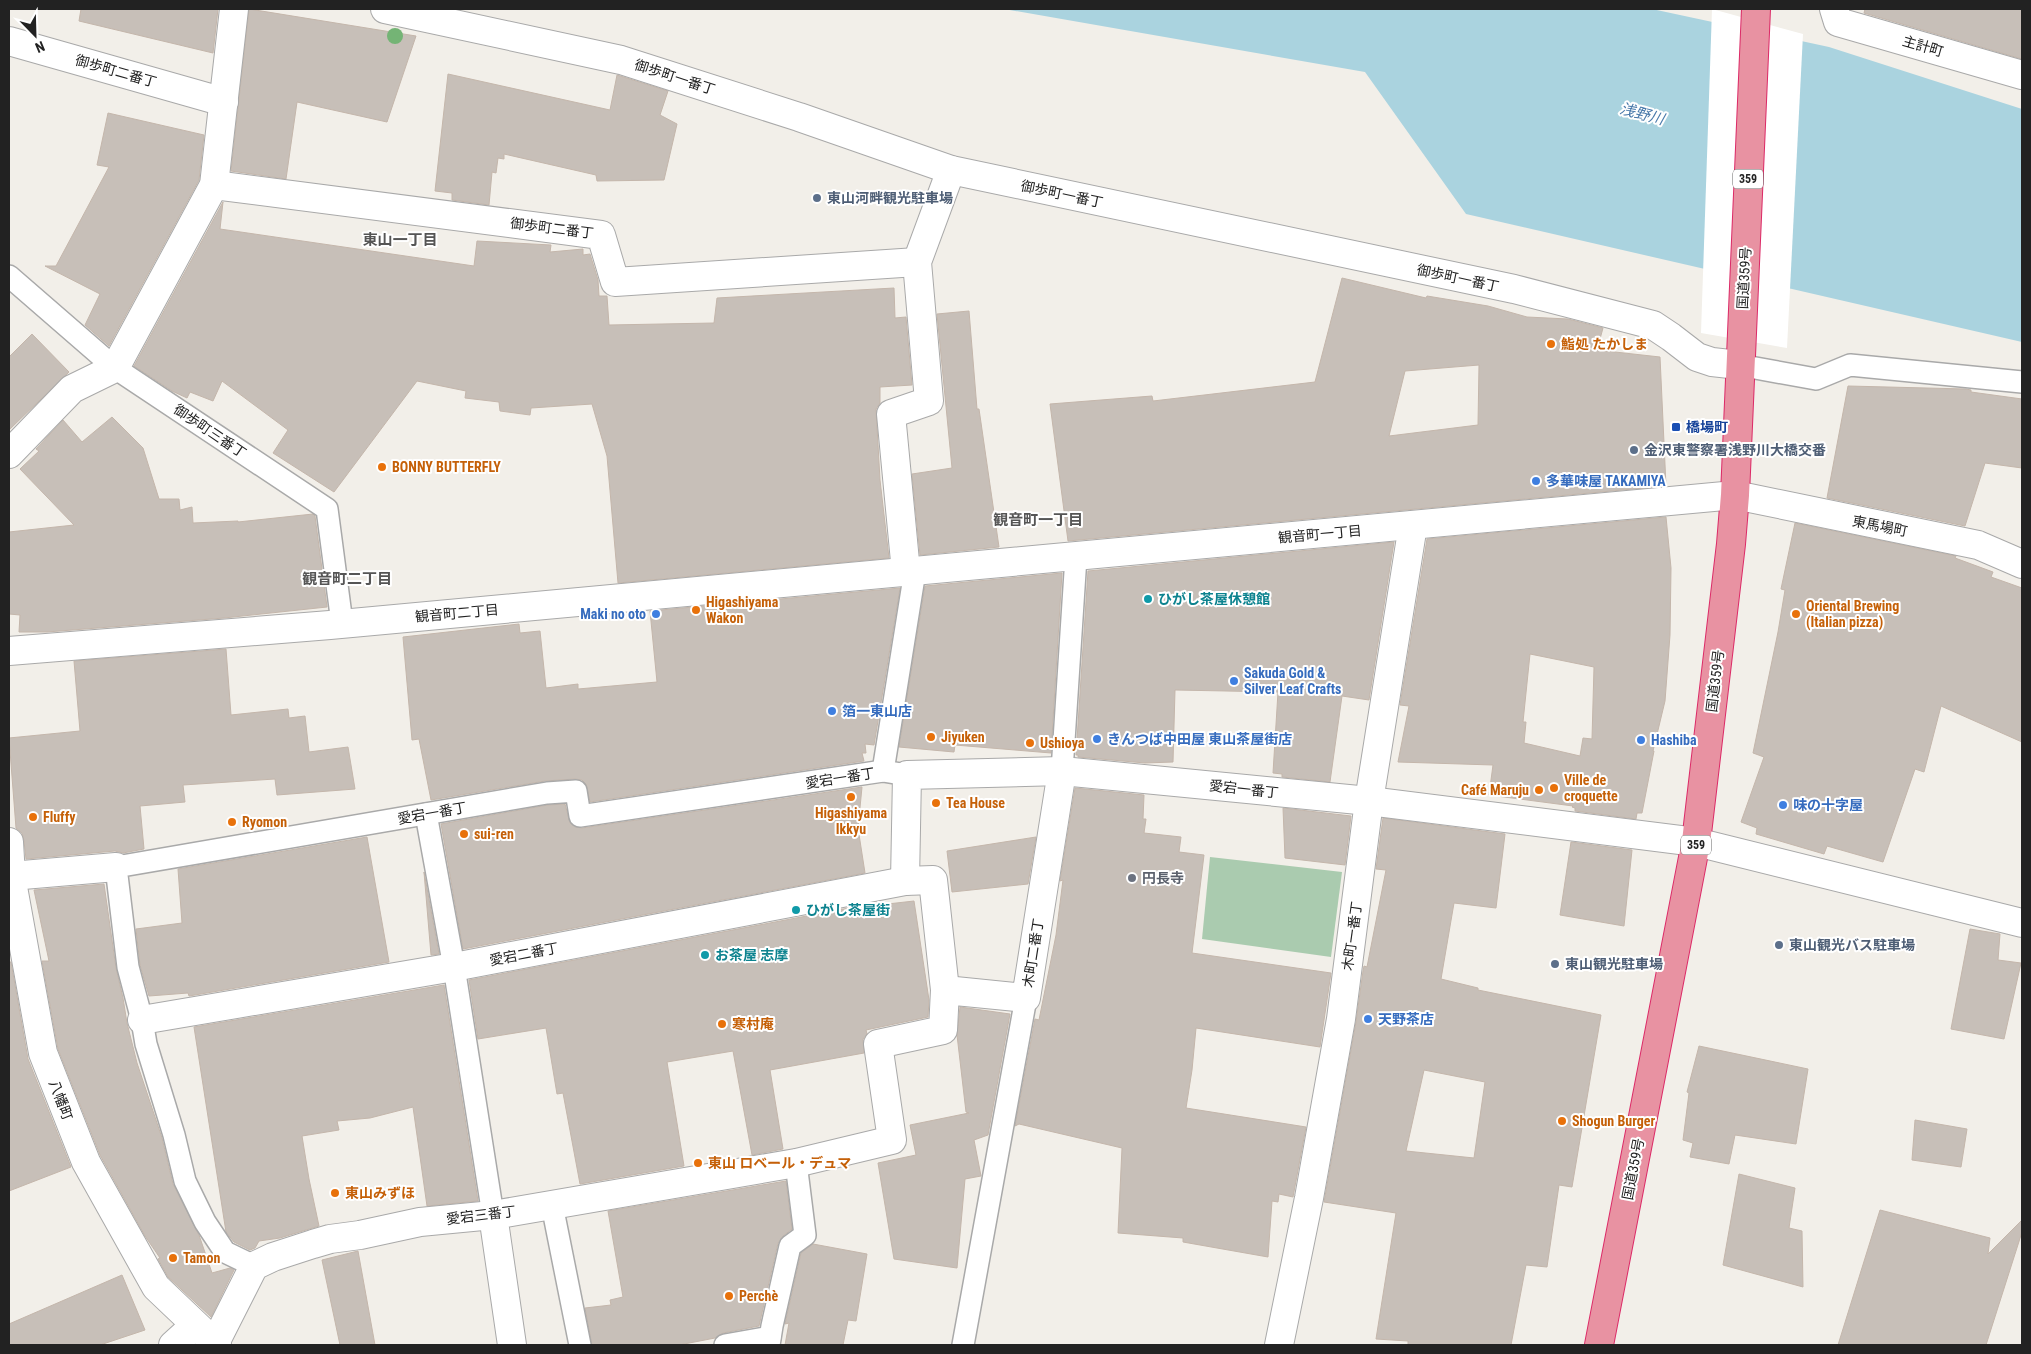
<svg xmlns="http://www.w3.org/2000/svg" width="2031" height="1354" font-family="'Roboto Condensed','Noto Sans JP',sans-serif">
	<style>
		.cemetery { fill: #aacbaf }
		.water { fill: #aad3df }
		.pier { fill: #fff }
		.building { fill: #c7bfb8; stroke: #c4b6ab; fill-rule: evenodd }
		.lines { fill: none; stroke-linecap: round; stroke-linejoin: round }
		.lane-casing { stroke: #a9a9a9; stroke-width: 24 }
		.street-casing { stroke: #a9a9a9; stroke-width: 30 }
		.highway-casing { stroke: #dc2a67; stroke-width: 30 }
		.lane { stroke: #fff; stroke-width: 21 }
		.street { stroke: #fff; stroke-width: 28 }
		.highway { stroke: #e892a2; stroke-width: 28 }
		.tree { fill: #74b475 }
		.service-dot { fill: #5c6f8a; stroke: #fff; stroke-width: 2 }
		.food-dot { fill: #e8710a; stroke: #fff; stroke-width: 2 }
		.transit-dot { fill: #1a4fb4; stroke: #fff; stroke-width: 2 }
		.shop-dot { fill: #3f7fe0; stroke: #fff; stroke-width: 2 }
		.culture-dot { fill: #0f9aa8; stroke: #fff; stroke-width: 2 }
		.worship-dot { fill: #6b7280; stroke: #fff; stroke-width: 2 }
		.labels { text-anchor: middle; stroke-width: 4; stroke-linejoin: round; paint-order: stroke }
		.shield { fill: #fff; stroke: #646464; stroke-width: 1 }
		.shield-label { font-size: 12px; font-weight: bold; fill: #222 }
		.street-label { font-size: 14px; fill: #222; stroke: #fff }
		.service-label { font-size: 14px; font-weight: bold; fill: #4e5e75; stroke: #fff; text-anchor: start }
		.food-label { font-size: 14px; font-weight: bold; fill: #c56008; stroke: #fff; text-anchor: start }
		.transit-label { font-size: 14px; font-weight: bold; fill: #164399; stroke: #fff; text-anchor: start }
		.shop-label { font-size: 14px; font-weight: bold; fill: #366cbe; stroke: #fff; text-anchor: start }
		.culture-label { font-size: 14px; font-weight: bold; fill: #0d838f; stroke: #fff; text-anchor: start }
		.worship-label { font-size: 14px; font-weight: bold; fill: #5b616d; stroke: #fff; text-anchor: start }
		.water-label { font-size: 15px; font-style: italic; fill: #4a7aab; stroke: #fff }
		.neighbourhood-label { font-size: 15px; font-weight: bold; fill: #555; stroke: #fff }
	</style>
	<rect width="100%" height="100%" fill="#f2efe9"/>
	<polygon class="cemetery" points="1210,857 1342,872 1331,957 1202,939"/>
	<polygon class="water" points="1004,9 1652,9 1829,47 2022,109 2022,342 1466,214 1365,72"/>
	<polygon class="pier" points="1712,9 1803,34 1787,348 1701,333"/>
	<g class="building">
		<polygon points="81,9 218,9 213,53 79,21"/>
		<polygon points="249,9 416,36 387,122 297,102 286,179 231,171"/>
		<polygon points="1865,9 2022,9 2022,59 1864,13"/>
		<polygon points="448,74 610,110 617,75 668,91 660,115 677,124 664,180 597,181 596,175 504,154 504,159 498,158 496,173 492,172 489,205 452,200 452,193 435,191"/>
		<polygon points="108,113 204,135 199,180 109,346 85,325 100,294 45,266 56,266 109,167 97,165"/>
		<polygon points="223,202 220,229 474,266 477,241 551,245 550,252 583,249 583,255 590,254 598,280 599,296 607,296 609,325 714,323 717,298 894,288 895,318 906,317 912,385 880,387 880,403 876,409 880,480 889,558 618,583 607,456 592,404 531,408 530,415 500,411 499,402 465,398 466,391 417,381 334,492 273,453 288,430 222,381 213,401 190,392 187,398 172,391 134,366"/>
		<path d="M 1342,278 L 1426,298 L 1427,296 L 1488,306 L 1527,317 L 1568,319 L 1603,328 L 1597,350 L 1660,357 L 1666,486 L 1068,541 L 1050,404 L 1152,396 L 1153,401 L 1315,382 ZM 1479,365 L 1478,425 L 1389,436 L 1405,371 Z"/>
		<polygon points="969,311 977,409 979,409 999,547 920,555 912,474 952,468 937,314"/>
		<polygon points="32,334 69,372 9,430 9,357"/>
		<polygon points="1848,386 1966,389 1971,390 1971,392 2022,399 2022,468 1985,463 1965,526 1827,498"/>
		<polygon points="112,417 143,448 159,499 179,499 180,510 192,507 193,523 238,521 238,522 313,514 315,516 327,607 224,618 47,632 19,632 20,615 9,614 9,532 74,525 20,469 39,451 36,449 63,420 82,442"/>
		<path d="M 1666,517 L 1671,568 L 1670,635 L 1665,701 L 1653,751 L 1654,751 L 1642,813 L 1637,813 L 1636,819 L 1575,811 L 1575,808 L 1572,807 L 1573,806 L 1489,795 L 1493,765 L 1398,762 L 1409,706 L 1400,705 L 1427,539 ZM 1530,654 L 1594,667 L 1592,739 L 1583,738 L 1580,756 L 1524,743 L 1526,722 L 1523,722 Z"/>
		<polygon points="1795,523 1956,556 1955,558 1993,572 1991,577 2022,588 2022,742 1941,706 1924,772 1915,769 1883,862 1827,846 1824,854 1756,834 1757,828 1741,822 1764,757 1753,753 1778,632 1785,590 1781,589"/>
		<polygon points="1394,542 1369,700 1342,696 1330,782 1282,777 1282,774 1273,773 1278,692 1175,690 1173,762 1145,763 1078,757 1078,755 1076,755 1088,571"/>
		<polygon points="1062,573 1051,753 955,745 954,752 899,747 925,586"/>
		<polygon points="900,588 874,745 865,744 866,753 862,753 864,761 590,802 586,784 582,780 575,779 545,781 431,800 419,739 412,740 403,637 519,624 520,633 540,631 546,688 578,684 578,689 657,682 650,611"/>
		<polygon points="226,649 231,715 288,709 289,718 305,716 309,752 348,747 355,789 277,795 275,779 183,785 185,802 140,806 144,849 123,853 115,851 26,859 24,841 22,833 16,828 9,738 80,731 74,661"/>
		<polygon points="862,787 858,828 865,873 463,949 441,824 548,805 565,804 570,823 575,827 582,828"/>
		<polygon points="1075,788 1144,795 1143,819 1146,819 1144,833 1181,837 1179,852 1204,855 1192,953 1331,973 1320,1047 1196,1028 1192,1070 1186,1108 1306,1127 1293,1197 1279,1194 1278,1202 1272,1201 1268,1257 1183,1242 1183,1238 1118,1233 1122,1148 1019,1124 1015,1126 1035,1019 1039,1020 1056,935 1063,880 1060,881"/>
		<polygon points="1283,808 1351,816 1345,865 1285,858"/>
		<path d="M 1383,818 L 1505,834 L 1496,908 L 1454,903 L 1441,979 L 1478,988 L 1478,990 L 1601,1015 L 1572,1187 L 1559,1185 L 1547,1267 L 1526,1265 L 1511,1345 L 1408,1345 L 1408,1341 L 1376,1339 L 1396,1213 L 1324,1202 L 1356,1022 L 1363,971 L 1364,966 L 1367,967 L 1386,870 L 1376,869 ZM 1424,1070 L 1485,1082 L 1474,1158 L 1406,1151 Z"/>
		<polygon points="367,837 389,962 189,996 188,993 149,996 140,965 136,929 182,923 178,869"/>
		<polygon points="1036,837 1028,884 952,892 947,851"/>
		<polygon points="1571,842 1632,850 1624,926 1560,915"/>
		<polygon points="424,872 439,954 431,955"/>
		<polygon points="104,884 116,968 123,998 127,1023 137,1063 162,1138 173,1184 199,1235 212,1273 230,1268 234,1270 211,1317 168,1277 158,1259 160,1258 145,1236 100,1155 58,1049 42,961 49,961 34,890"/>
		<polygon points="914,901 929,1000 928,1017 866,1030 867,1034 863,1039 864,1053 770,1070 783,1149 752,1155 733,1051 667,1062 684,1166 580,1184 563,1093 557,1094 546,1028 478,1039 469,980 870,904 870,906"/>
		<polygon points="1970,929 2000,934 1998,960 2021,963 2004,1039 1951,1029"/>
		<polygon points="9,962 11,962 28,1059 71,1167 9,1191"/>
		<polygon points="444,985 478,1201 427,1206 413,1107 370,1118 337,1121 339,1130 302,1136 309,1179 319,1226 280,1238 259,1241 255,1248 250,1250 234,1242 226,1232 194,1027"/>
		<polygon points="960,1007 1010,1014 988,1135 974,1140 981,1176 965,1179 957,1268 894,1259 878,1163 916,1155 910,1125 969,1113 966,1112 957,1035"/>
		<polygon points="1699,1046 1808,1069 1796,1144 1735,1135 1729,1164 1690,1157 1693,1143 1683,1140 1689,1093 1687,1092"/>
		<polygon points="1915,1120 1967,1129 1961,1167 1912,1160"/>
		<polygon points="1739,1174 1795,1188 1789,1228 1802,1231 1803,1287 1723,1265"/>
		<polygon points="786,1181 792,1229 783,1236 778,1243 759,1326 723,1333 715,1338 679,1345 592,1345 585,1308 611,1305 610,1300 623,1297 608,1211"/>
		<polygon points="1880,1210 1990,1238 1988,1254 2022,1220 2022,1232 1986,1345 1838,1345"/>
		<polygon points="813,1244 867,1254 856,1321 848,1320 843,1345 785,1345 789,1323 785,1324 801,1253"/>
		<polygon points="358,1251 375,1345 340,1345 322,1260"/>
		<polygon points="122,1275 145,1330 100,1345 9,1345 9,1324"/>
	</g>
	<g class="lines">
		<g class="lane-casing">
			<g id="lane">
				<polyline points="9,276 115,368 327,509 342,623"/>
				<polyline points="1739,365 1816,379 1850,365 2022,382"/>
				<polyline points="883,771 915,571"/>
				<polyline points="1062,771 1076,557"/>
				<polyline points="426,814 454,967 493,1215"/>
				<polyline points="552,1205 580,1345"/>
				<polyline points="254,1266 225,1252 205,1222 185,1181 174,1135 146,1044 142,1020 128,967 116,867 547,793 576,791 580,816 883,771 907,775"/>
				<polyline points="725,1345 770,1337"/>
				<polyline points="769,1345 772,1326 790,1246 805,1235 796,1163"/>
				<polyline points="963,1345 1026,998"/>
			</g>
		</g>
		<g class="street-casing">
			<g id="street">
				<polyline points="385,9 621,60 799,117 951,170 1514,289 1653,325 1671,337 1697,357 1712,362 1739,365"/>
				<polyline points="1834,9 1838,22 2022,75"/>
				<polyline points="9,41 224,102"/>
				<polyline points="214,185 601,235 615,282 917,262"/>
				<polyline points="9,454 72,389 115,368 214,185 234,9"/>
				<polyline points="906,572 891,414 929,401 917,262 951,170"/>
				<polyline points="9,651 330,625 1735,495 1978,545 2022,564"/>
				<polyline points="9,842 11,876 43,1053 86,1162 156,1287 217,1345"/>
				<polyline points="11,876 116,867"/>
				<polyline points="905,881 907,775 1062,771 1369,801 1696,842 2022,923"/>
				<polyline points="142,1020 454,967 905,881 933,880 945,990"/>
				<polyline points="493,1215 512,1345"/>
				<polyline points="215,1343 254,1266 273,1257 313,1244 330,1239 360,1235 420,1222 493,1215 796,1163 892,1140 878,1044 943,1030 945,990 1026,998 1062,771"/>
				<polyline points="173,1345 195,1325"/>
				<polyline points="1279,1345 1309,1198 1341,1019 1369,801 1413,525"/>
			</g>
		</g>
		<g class="highway-casing">
			<polyline id="highway" points="1599,1345 1696,842 1731,544 1735,495 1756,9"/>
		</g>
		<use href="#lane" class="lane"/>
		<use href="#street" class="street"/>
		<use href="#highway" class="highway"/>
	</g>
	<circle class="tree" cx="395" cy="36" r="8"/>
	<g class="service-dot">
		<circle cx="817" cy="198" r="5"/>
		<circle cx="1634" cy="450" r="5"/>
		<circle cx="1779" cy="945" r="5"/>
		<circle cx="1555" cy="964" r="5"/>
	</g>
	<g class="food-dot">
		<circle cx="1551" cy="344" r="5"/>
		<circle cx="382" cy="467" r="5"/>
		<circle cx="696" cy="610" r="5"/>
		<circle cx="1796" cy="614" r="5"/>
		<circle cx="931" cy="737" r="5"/>
		<circle cx="1030" cy="743" r="5"/>
		<circle cx="1554" cy="788" r="5"/>
		<circle cx="1539" cy="790" r="5"/>
		<circle cx="851" cy="797" r="5"/>
		<circle cx="936" cy="803" r="5"/>
		<circle cx="33" cy="817" r="5"/>
		<circle cx="232" cy="822" r="5"/>
		<circle cx="464" cy="834" r="5"/>
		<circle cx="722" cy="1024" r="5"/>
		<circle cx="1562" cy="1121" r="5"/>
		<circle cx="698" cy="1163" r="5"/>
		<circle cx="335" cy="1193" r="5"/>
		<circle cx="173" cy="1258" r="5"/>
		<circle cx="729" cy="1296" r="5"/>
	</g>
	<rect class="transit-dot" x="1671" y="422" width="10" height="10" rx="2.5"/>
	<g class="shop-dot">
		<circle cx="1536" cy="481" r="5"/>
		<circle cx="656" cy="614" r="5"/>
		<circle cx="1234" cy="681" r="5"/>
		<circle cx="832" cy="711" r="5"/>
		<circle cx="1097" cy="739" r="5"/>
		<circle cx="1641" cy="740" r="5"/>
		<circle cx="1783" cy="805" r="5"/>
		<circle cx="1368" cy="1019" r="5"/>
	</g>
	<g class="culture-dot">
		<circle cx="1148" cy="599" r="5"/>
		<circle cx="796" cy="910" r="5"/>
		<circle cx="705" cy="955" r="5"/>
	</g>
	<circle class="worship-dot" cx="1132" cy="878" r="5"/>
	<g class="labels">
		<g class="shield">
			<rect x="1733" y="169.5" width="30" height="19" rx="4"/>
			<rect x="1681" y="835.5" width="30" height="19" rx="4"/>
		</g>
		<g class="shield-label">
			<text x="1748" y="183">359</text>
			<text x="1696" y="849">359</text>
		</g>
		<g class="street-label">
			<text transform="translate(1923 46) rotate(16)" y="5">主計町</text>
			<text transform="translate(116 71) rotate(16)" y="5">御歩町二番丁</text>
			<text transform="translate(675 77) rotate(18)" y="5">御歩町一番丁</text>
			<text transform="translate(1062 194) rotate(12)" y="5">御歩町一番丁</text>
			<text transform="translate(552 228) rotate(7)" y="5">御歩町二番丁</text>
			<text transform="translate(1458 278) rotate(12)" y="5">御歩町一番丁</text>
			<text transform="translate(1744 278) rotate(-87)" y="5">国道359号</text>
			<text transform="translate(210 431) rotate(34)" y="5">御歩町三番丁</text>
			<text transform="translate(1880 526) rotate(11)" y="5">東馬場町</text>
			<text transform="translate(1320 534) rotate(-5)" y="5">観音町一丁目</text>
			<text transform="translate(457 613) rotate(-5)" y="5">観音町二丁目</text>
			<text transform="translate(1715 681) rotate(-83)" y="5">国道359号</text>
			<text transform="translate(840 778) rotate(-9)" y="5">愛宕一番丁</text>
			<text transform="translate(1244 789) rotate(6)" y="5">愛宕一番丁</text>
			<text transform="translate(432 813) rotate(-10)" y="5">愛宕一番丁</text>
			<text transform="translate(1352 936) rotate(-82)" y="5">木町一番丁</text>
			<text transform="translate(1033 953) rotate(-81)" y="5">木町二番丁</text>
			<text transform="translate(524 954) rotate(-11)" y="5">愛宕二番丁</text>
			<text transform="translate(61 1100) rotate(69)" y="5">八幡町</text>
			<text transform="translate(1633 1169) rotate(-79)" y="5">国道359号</text>
			<text transform="translate(481 1215) rotate(-7)" y="5">愛宕三番丁</text>
		</g>
		<g class="service-label">
			<text x="827" y="203">東山河畔観光駐車場</text>
			<text x="1644" y="455">金沢東警察署浅野川大橋交番</text>
			<text x="1789" y="950">東山観光バス駐車場</text>
			<text x="1565" y="969">東山観光駐車場</text>
		</g>
		<g class="food-label">
			<text x="1561" y="349">鮨処 たかしま</text>
			<text x="392" y="472">BONNY BUTTERFLY</text>
			<text x="706" y="607">Higashiyama<tspan x="706" dy="16">Wakon</tspan></text>
			<text x="1806" y="611">Oriental Brewing<tspan x="1806" dy="16">(Italian pizza)</tspan></text>
			<text x="941" y="742">Jiyuken</text>
			<text x="1040" y="748">Ushioya</text>
			<text x="1564" y="785">Ville de<tspan x="1564" dy="16">croquette</tspan></text>
			<text x="1529" y="795" text-anchor="end">Café Maruju</text>
			<text x="946" y="808">Tea House</text>
			<text x="851" y="818" text-anchor="middle">Higashiyama<tspan x="851" dy="16">Ikkyu</tspan></text>
			<text x="43" y="822">Fluffy</text>
			<text x="242" y="827">Ryomon</text>
			<text x="474" y="839">sui-ren</text>
			<text x="732" y="1029">寒村庵</text>
			<text x="1572" y="1126">Shogun Burger</text>
			<text x="708" y="1168">東山 ロベール・デュマ</text>
			<text x="345" y="1198">東山みずほ</text>
			<text x="183" y="1263">Tamon</text>
			<text x="739" y="1301">Perchè</text>
		</g>
		<g class="transit-label">
			<text x="1686" y="432">橋場町</text>
		</g>
		<g class="shop-label">
			<text x="1546" y="486">多華味屋 TAKAMIYA</text>
			<text x="646" y="619" text-anchor="end">Maki no oto</text>
			<text x="1244" y="678">Sakuda Gold &amp;<tspan x="1244" dy="16">Silver Leaf Crafts</tspan></text>
			<text x="842" y="716">箔一東山店</text>
			<text x="1107" y="744">きんつば中田屋 東山茶屋街店</text>
			<text x="1651" y="745">Hashiba</text>
			<text x="1793" y="810">味の十字屋</text>
			<text x="1378" y="1024">天野茶店</text>
		</g>
		<g class="culture-label">
			<text x="1158" y="604">ひがし茶屋休憩館</text>
			<text x="806" y="915">ひがし茶屋街</text>
			<text x="715" y="960">お茶屋 志摩</text>
		</g>
		<g class="worship-label">
			<text x="1142" y="883">円長寺</text>
		</g>
		<g class="water-label">
			<text transform="translate(1642 114) rotate(15)" y="5">浅野川</text>
		</g>
		<g class="neighbourhood-label">
			<text x="400" y="245">東山一丁目</text>
			<text x="1038" y="525">観音町一丁目</text>
			<text x="347" y="584">観音町二丁目</text>
		</g>
	</g>
	<rect width="2031" height="1354" fill="none" stroke="#222222" stroke-width="20"/>
	<g transform="translate(35 35) rotate(157)" stroke="#ffffff" stroke-width="4" paint-order="stroke">
	<path d="M0-4L9 19L0 12L-9 19Z" fill="#222222"/>
	<text y="-8" font-size="14" font-weight="bold" text-anchor="middle" fill="#222222">N</text>
	</g>
</svg>
